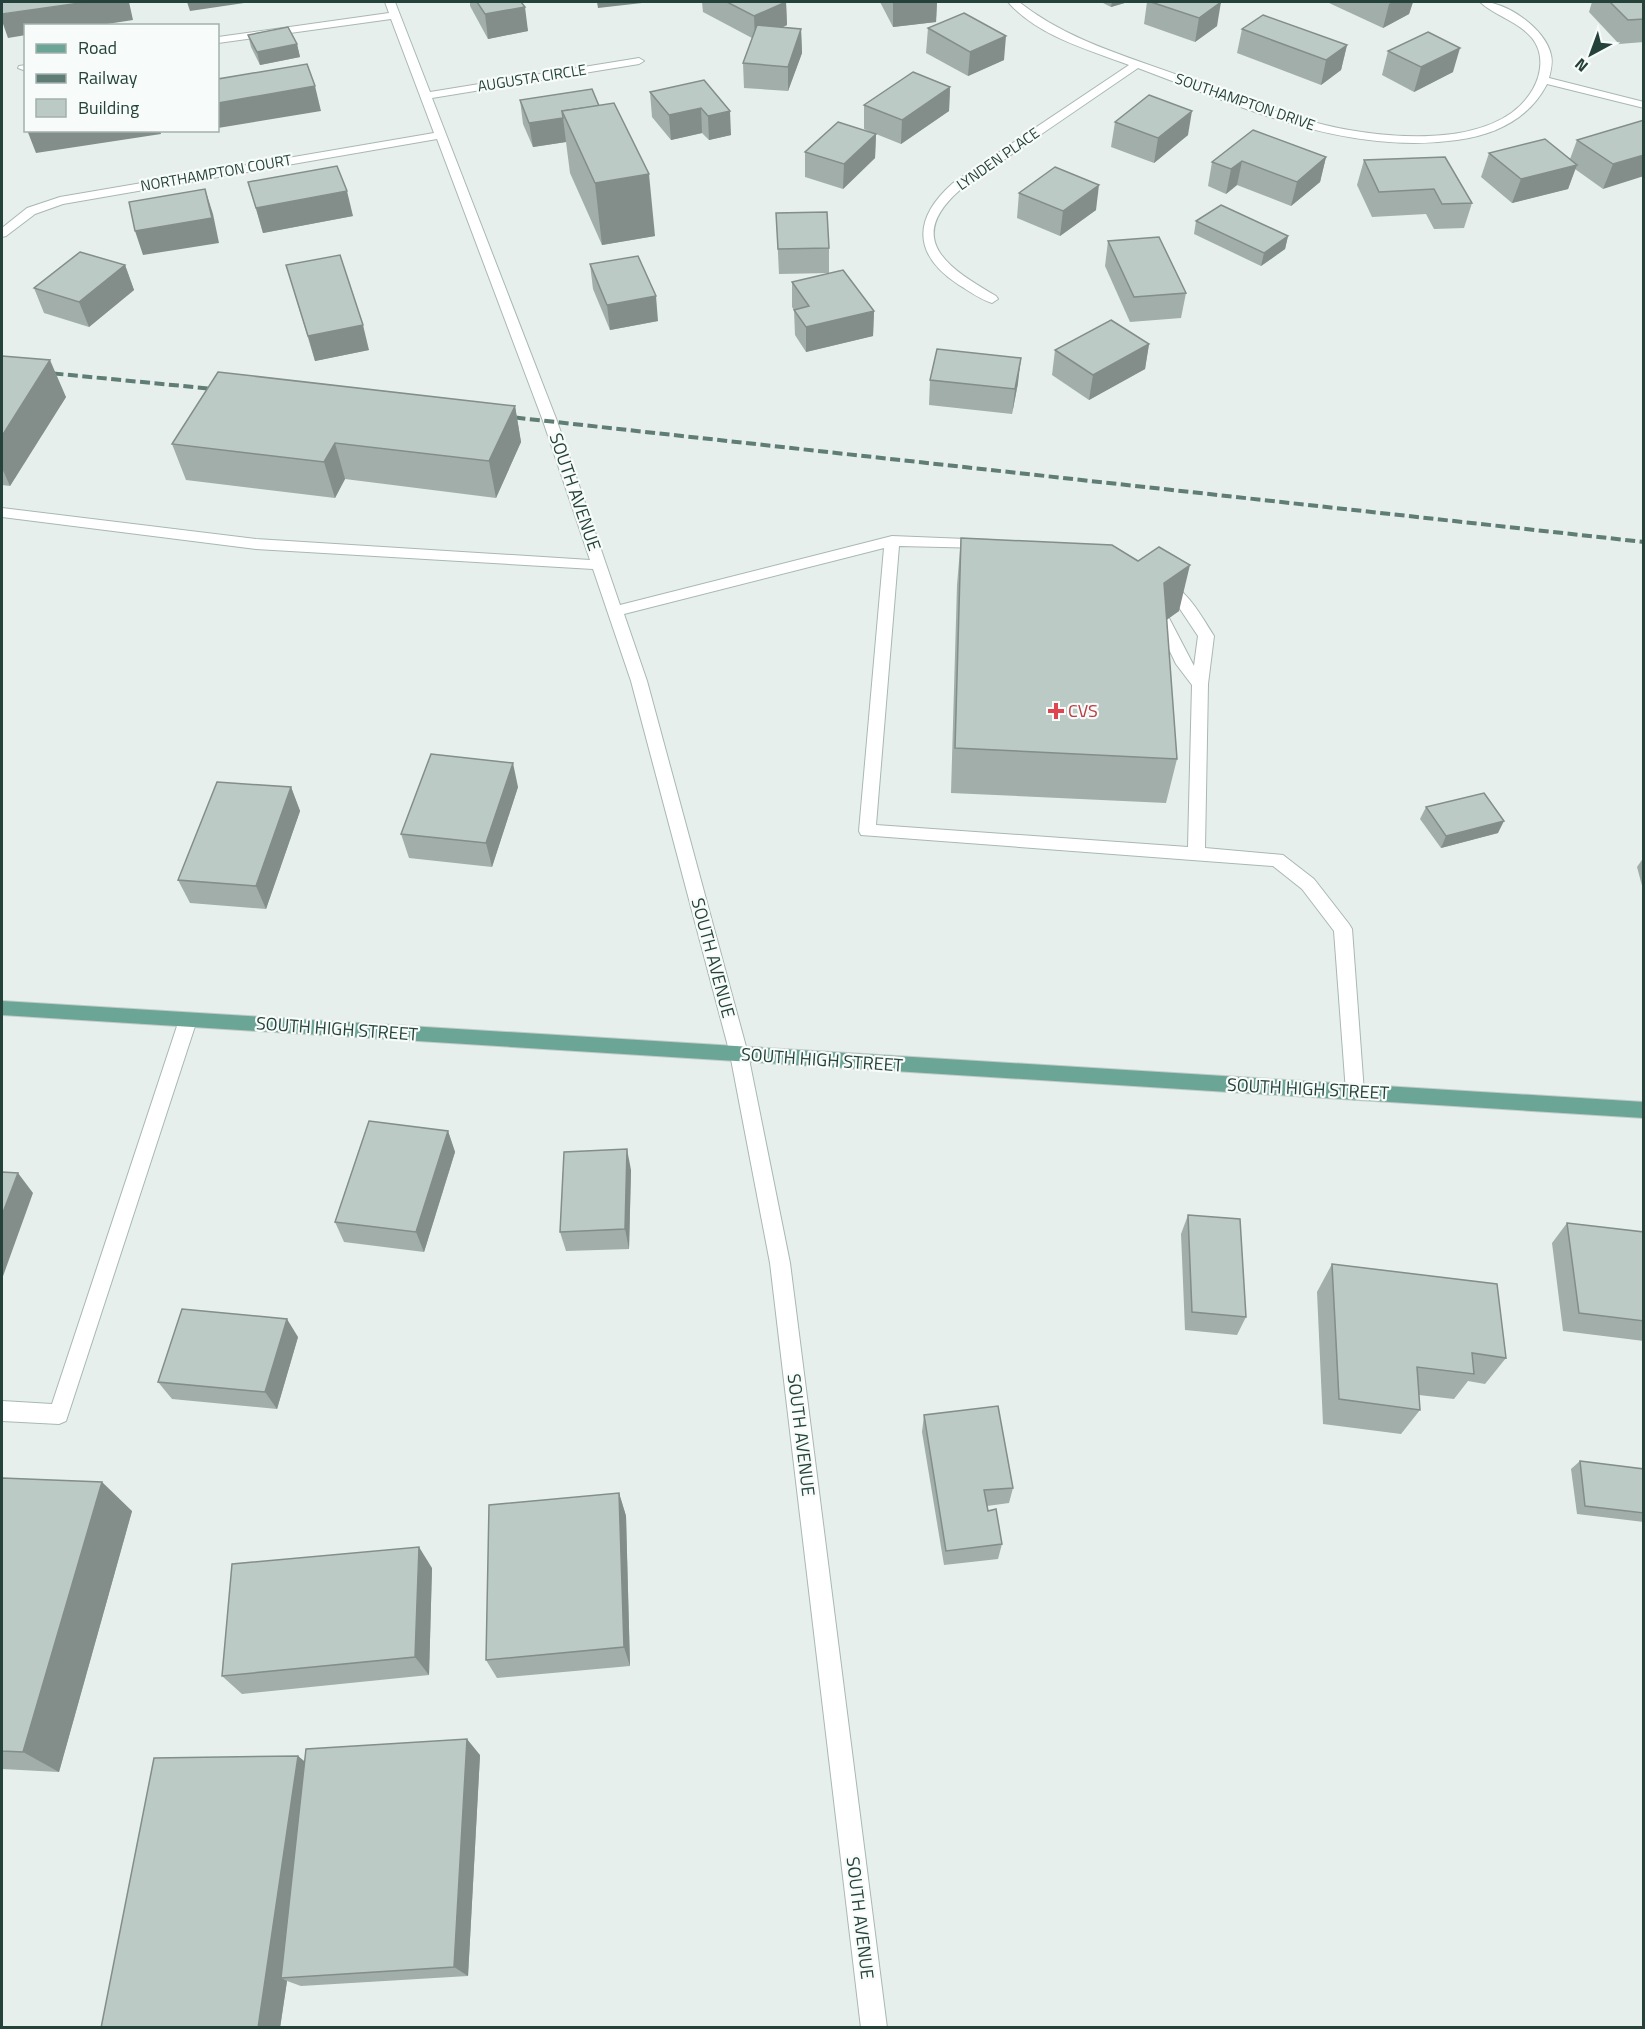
<svg xmlns="http://www.w3.org/2000/svg" width="1645" height="2029" font-family="'Titillium Web',sans-serif">
	<style>
		.lines { fill: none; stroke-linecap: round; stroke-linejoin: round }
		.minor-casing { stroke: #a8b8b2; stroke-width: 2 }
		.major-casing { stroke: #c2cac8; stroke-width: 2 }
		.minor { fill: #fff; fill-rule: evenodd }
		.major { fill: #6aa596; fill-rule: evenodd }
		.rail { stroke: #5f7d75; stroke-width: 4; stroke-dasharray: 10 4.5; stroke-linecap: butt }
		.wall { fill: #a1aea9 }
		.shaded-wall { fill: #838d89 }
		.building { fill: #bbcac4; stroke: #838d89; stroke-width: 1.5 }
		.health-dot { fill: #e0444e; stroke: #f7fbf9; stroke-width: 2 }
		.labels { text-anchor: middle; stroke-width: 4.5; stroke-linejoin: round; paint-order: stroke }
		.far-street-label { font-size: 15px; fill: #24423a; stroke: #f7fbf9 }
		.street-label { font-size: 18px; fill: #24423a; stroke: #f7fbf9 }
		.health-label { font-size: 18px; fill: #be3a42; stroke: #f7fbf9; text-anchor: start }
	</style>
	<rect width="100%" height="100%" fill="#e6efeb"/>
	<g class="lines">
		<g class="minor-casing">
			<g id="minor">
				<path d="M 385,2 L 395,2 L 430,92 L 639,58 L 644,61 L 639,64 L 432,98 L 557,421 L 620,605 L 892,536 L 990,540 L 992,543 L 990,546 L 985,548 L 899,546 L 876,825 L 1188,847 L 1192,685 L 1176,664 L 1156,622 L 1164,617 L 1169,618 L 1194,666 L 1198,636 L 1176,603 L 1156,585 L 1163,580 C 1186,587 1202,617 1214,636 L 1208,684 L 1205,848 L 1283,855 L 1314,879 L 1349,924 L 1352,929 L 1364,1092 L 1362,1098 L 1355,1100 L 1348,1098 L 1346,1092 L 1334,931 L 1302,889 L 1273,866 L 861,835 L 859,831 L 884,548 L 624,614 L 647,681 L 748,1054 L 790,1263 L 887,2028 L 861,2028 L 770,1263 L 730,1054 L 631,681 L 593,569 L 256,549 L 2,517 L 2,508 L 256,539 L 590,560 L 543,421 L 437,139 L 63,204 L 35,214 L 6,236 L 2,237 L 2,228 L 27,208 L 60,197 L 434,133 L 391,19 L 218,43 L 218,37 L 389,13 Z"/>
				<path d="M 1008,2 L 1019,2 C 1067,40 1126,56 1183,77 C 1230,95 1277,114 1325,125 C 1383,139 1498,151 1533,89 C 1542,73 1544,53 1532,38 C 1518,21 1495,16 1480,2 C 1505,0 1546,29 1551,55 C 1553,62 1551,70 1549,78 L 1644,102 L 1644,108 L 1547,84 C 1529,119 1494,135 1457,140 C 1346,156 1239,106 1138,68 L 961,189 C 902,240 950,269 996,296 L 998,299 L 992,303 C 981,300 969,291 959,285 C 913,255 912,219 953,183 L 1129,65 C 1087,49 1038,36 1008,2 Z"/>
				<polygon points="26,65 26,71 18,68 19,66"/>
				<polygon points="188,1013 194,1015 197,1020 66,1421 59,1424 2,1421 2,1401 52,1404 179,1020 182,1015"/>
			</g>
		</g>
		<g class="major-casing">
			<polygon id="major" points="2,1001 1644,1102 1644,1118 2,1015"/>
		</g>
		<use href="#minor" class="minor"/>
		<use href="#major" class="major"/>
		<g class="rail">
			<polyline points="39,372 224,390"/>
			<polyline points="501,416 1644,542"/>
		</g>
	</g>
	<g class="wall">
		<polygon points="470,2 521,2 528,31 488,39 470,6"/>
		<polygon points="702,2 786,2 787,25 783,27 801,29 802,53 788,91 744,88 743,63 752,38 703,12"/>
		<polygon points="880,2 937,2 936,22 893,27"/>
		<polygon points="1101,2 1128,2 1111,7"/>
		<polygon points="1147,2 1218,2 1217,26 1195,42 1144,24"/>
		<polygon points="1329,2 1413,2 1409,14 1383,28 1329,3"/>
		<polygon points="1592,2 1644,2 1644,42 1619,44 1589,12"/>
		<polygon points="928,28 1004,60 968,76 926,53"/>
		<polygon points="1242,29 1347,45 1341,70 1321,85 1237,53"/>
		<polygon points="248,35 297,44 300,57 260,65 251,47"/>
		<polygon points="1388,51 1453,72 1414,92 1382,75"/>
		<polygon points="704,80 731,135 709,140 702,133 671,140 652,117 650,92"/>
		<polygon points="950,87 949,111 901,144 876,134 875,158 843,189 805,177 805,152 873,133 864,129 864,105"/>
		<polygon points="592,89 655,236 602,245 570,173 566,142 533,147 523,124 520,100"/>
		<polygon points="1644,120 1603,189 1575,169 1568,189 1512,203 1481,177 1489,153 1570,159 1577,140"/>
		<polygon points="1115,122 1188,135 1154,163 1111,147"/>
		<polygon points="1326,157 1320,182 1291,206 1237,185 1226,194 1208,186 1212,162"/>
		<polygon points="1364,160 1472,203 1464,228 1434,229 1426,214 1372,217 1357,185"/>
		<polygon points="248,182 353,216 263,233"/>
		<polygon points="1019,193 1096,210 1060,236 1017,218"/>
		<polygon points="776,213 829,248 829,273 779,274"/>
		<polygon points="1196,221 1288,236 1285,249 1261,266 1194,234"/>
		<polygon points="1108,241 1186,293 1181,318 1130,322 1105,266"/>
		<polygon points="590,264 658,321 610,330 593,289"/>
		<polygon points="125,265 134,290 89,327 44,313 34,288"/>
		<polygon points="286,265 369,350 315,361"/>
		<polygon points="792,282 874,311 873,336 806,352 795,335 794,310 792,307"/>
		<polygon points="1149,344 1145,369 1089,400 1052,375 1055,350"/>
		<polygon points="2,356 66,397 10,486 2,485"/>
		<polygon points="930,380 1018,383 1012,414 929,405"/>
		<polygon points="515,406 521,442 496,498 345,479 335,498 186,480 172,444"/>
		<polygon points="961,538 1179,611 1166,620 1177,759 1166,803 951,793 957,585"/>
		<polygon points="291,787 300,811 266,909 190,903 178,880"/>
		<polygon points="518,787 492,867 409,858 401,834"/>
		<polygon points="1426,807 1498,833 1441,848 1420,819"/>
		<polygon points="1644,857 1644,893 1637,867"/>
		<polygon points="448,1131 455,1152 424,1252 344,1242 335,1222"/>
		<polygon points="631,1170 629,1249 566,1251 560,1232"/>
		<polygon points="1188,1215 1246,1317 1237,1335 1185,1330 1181,1234"/>
		<polygon points="1567,1223 1644,1232 1644,1341 1563,1331 1552,1243"/>
		<polygon points="1332,1264 1506,1358 1485,1384 1468,1381 1454,1399 1419,1395 1420,1410 1401,1434 1323,1424 1317,1292"/>
		<polygon points="298,1337 277,1409 172,1399 158,1382"/>
		<polygon points="924,1415 1013,1488 1009,1503 987,1506 988,1511 1002,1544 998,1559 944,1565 922,1432"/>
		<polygon points="1580,1461 1644,1469 1644,1522 1577,1514 1571,1469"/>
		<polygon points="2,1478 132,1511 59,1772 2,1769"/>
		<polygon points="619,1493 626,1516 630,1666 497,1678 486,1660"/>
		<polygon points="432,1568 429,1675 242,1694 222,1676"/>
		<polygon points="480,1755 468,1976 301,1986 287,1981 280,2028 101,2028 298,1756 304,1761"/>
	</g>
	<g class="shaded-wall">
		<polygon points="87,2 129,2 133,20 94,26 26,26 26,35 8,38 2,21 2,14"/>
		<polygon points="187,2 251,2 190,11"/>
		<polygon points="597,2 651,2 598,8"/>
		<polygon points="786,2 787,25 755,40 754,16"/>
		<polygon points="905,2 937,2 936,22 893,27 893,3"/>
		<polygon points="1112,2 1128,2 1111,7"/>
		<polygon points="1221,2 1217,26 1195,42 1199,18"/>
		<polygon points="1393,2 1413,2 1409,14 1383,28 1389,4"/>
		<polygon points="525,7 528,31 488,39 485,14"/>
		<polygon points="801,29 802,53 788,91 788,67"/>
		<polygon points="1006,36 1004,60 968,76 970,52"/>
		<polygon points="297,44 300,57 260,65 257,52"/>
		<polygon points="1347,45 1341,70 1321,85 1326,60"/>
		<polygon points="1460,48 1453,72 1414,92 1421,67"/>
		<polygon points="315,86 321,111 218,128 218,103"/>
		<polygon points="950,87 949,111 901,144 902,120"/>
		<polygon points="701,108 702,133 671,140 669,115"/>
		<polygon points="730,111 731,135 709,140 708,116"/>
		<polygon points="1192,111 1188,135 1154,163 1158,138"/>
		<polygon points="563,118 566,142 533,147 529,123"/>
		<polygon points="27,130 160,130 161,134 36,153"/>
		<polygon points="876,134 875,158 843,189 844,164"/>
		<polygon points="1644,155 1644,176 1603,189 1613,164"/>
		<polygon points="1326,157 1320,182 1291,206 1297,182"/>
		<polygon points="1242,161 1237,185 1226,194 1231,169"/>
		<polygon points="1577,165 1568,189 1512,203 1521,179"/>
		<polygon points="649,174 655,236 602,245 595,183"/>
		<polygon points="1099,185 1096,210 1060,236 1063,211"/>
		<polygon points="205,189 213,214 219,243 143,255 135,231"/>
		<polygon points="347,191 353,216 263,233 256,208"/>
		<polygon points="1288,236 1285,249 1261,266 1264,253"/>
		<polygon points="125,265 134,290 89,327 79,302"/>
		<polygon points="656,296 658,321 610,330 607,305"/>
		<polygon points="874,311 873,336 806,352 806,327"/>
		<polygon points="363,325 369,350 315,361 308,336"/>
		<polygon points="1149,344 1145,369 1089,400 1093,375"/>
		<polygon points="1021,358 1018,383 1012,414 1015,389"/>
		<polygon points="50,360 66,397 10,486 2,468 2,436"/>
		<polygon points="515,406 521,442 496,498 489,461"/>
		<polygon points="335,443 345,479 335,498 324,462"/>
		<polygon points="1190,565 1179,611 1154,629 1164,583"/>
		<polygon points="513,763 518,787 492,867 486,843"/>
		<polygon points="291,787 300,811 266,909 256,886"/>
		<polygon points="1504,821 1498,833 1441,848 1446,836"/>
		<polygon points="448,1131 455,1152 424,1252 416,1232"/>
		<polygon points="627,1149 631,1170 629,1249 625,1229"/>
		<polygon points="18,1173 33,1193 2,1279 2,1215"/>
		<polygon points="287,1319 298,1337 277,1409 265,1392"/>
		<polygon points="102,1482 132,1511 59,1772 23,1752"/>
		<polygon points="619,1493 626,1516 630,1666 624,1647"/>
		<polygon points="419,1547 432,1568 429,1675 415,1657"/>
		<polygon points="467,1739 480,1755 468,1976 454,1967"/>
		<polygon points="298,1756 317,1772 281,1978 287,1981 280,2028 258,2028"/>
	</g>
	<g class="building">
		<polygon points="2,2 87,2 2,14"/>
		<polygon points="477,2 521,2 525,7 485,14"/>
		<polygon points="727,2 786,2 754,16"/>
		<polygon points="1151,2 1221,2 1199,18"/>
		<polygon points="1610,2 1644,2 1644,19 1628,20"/>
		<polygon points="964,13 1006,36 970,52 928,28"/>
		<polygon points="1263,15 1347,45 1326,60 1242,29"/>
		<polygon points="757,25 801,29 788,67 743,63"/>
		<polygon points="288,27 297,44 257,52 248,35"/>
		<polygon points="1428,32 1460,48 1421,67 1388,51"/>
		<polygon points="307,64 315,86 218,103 218,79"/>
		<polygon points="913,72 950,87 902,120 864,105"/>
		<polygon points="704,80 730,111 708,116 701,108 669,115 650,92"/>
		<polygon points="592,89 599,106 562,111 563,118 529,123 520,100"/>
		<polygon points="1149,95 1192,111 1158,138 1115,122"/>
		<polygon points="614,103 649,174 595,183 562,111"/>
		<polygon points="1644,120 1644,155 1613,164 1577,140"/>
		<polygon points="838,122 876,134 844,164 805,152"/>
		<polygon points="1253,130 1326,157 1297,182 1242,161 1231,169 1212,162"/>
		<polygon points="1545,139 1577,165 1521,179 1489,153"/>
		<polygon points="1445,157 1472,203 1442,204 1434,189 1379,192 1364,160"/>
		<polygon points="337,166 347,191 256,208 248,182"/>
		<polygon points="1055,167 1099,185 1063,211 1019,193"/>
		<polygon points="205,189 212,218 135,231 129,202"/>
		<polygon points="1221,205 1288,236 1264,253 1196,221"/>
		<polygon points="827,212 829,248 778,249 776,213"/>
		<polygon points="1159,237 1186,293 1134,297 1108,241"/>
		<polygon points="80,252 125,265 79,302 34,288"/>
		<polygon points="340,255 363,325 308,336 286,265"/>
		<polygon points="638,256 656,296 607,305 590,264"/>
		<polygon points="843,270 874,311 806,327 794,310 809,306 792,282"/>
		<polygon points="1111,320 1149,344 1093,375 1055,350"/>
		<polygon points="937,349 1021,358 1015,389 930,380"/>
		<polygon points="2,356 50,360 2,436"/>
		<polygon points="218,372 515,406 489,461 335,443 324,462 172,444"/>
		<polygon points="961,538 1112,545 1138,561 1159,547 1190,565 1164,583 1177,759 955,748"/>
		<polygon points="431,754 513,763 486,843 401,834"/>
		<polygon points="217,782 291,787 256,886 178,880"/>
		<polygon points="1484,793 1504,821 1446,836 1426,807"/>
		<polygon points="369,1121 448,1131 416,1232 335,1222"/>
		<polygon points="627,1149 625,1229 560,1232 564,1152"/>
		<polygon points="2,1172 18,1173 2,1215"/>
		<polygon points="1188,1215 1240,1219 1246,1317 1192,1312"/>
		<polygon points="1567,1223 1644,1232 1644,1321 1579,1313"/>
		<polygon points="1332,1264 1497,1284 1506,1358 1472,1353 1474,1374 1417,1367 1420,1410 1339,1399"/>
		<polygon points="182,1309 287,1319 265,1392 158,1382"/>
		<polygon points="998,1406 1013,1488 984,1490 988,1511 996,1509 1002,1544 946,1551 924,1415"/>
		<polygon points="1580,1461 1644,1469 1644,1513 1585,1506"/>
		<polygon points="2,1478 102,1482 23,1752 2,1751"/>
		<polygon points="619,1493 624,1647 486,1660 489,1505"/>
		<polygon points="419,1547 415,1657 222,1676 232,1564"/>
		<polygon points="467,1739 454,1967 281,1978 306,1749"/>
		<polygon points="298,1756 258,2028 101,2028 154,1758"/>
	</g>
	<path class="health-dot" d="M1053 702h6v6h6v6h-6v6h-6v-6h-6v-6h6z"/>
	<g class="labels">
		<g class="far-street-label">
			<text transform="translate(532 78) rotate(-9)" y="5">AUGUSTA CIRCLE</text>
			<text transform="translate(1245 102) rotate(19)" y="5">SOUTHAMPTON DRIVE</text>
			<text transform="translate(998 159) rotate(-35)" y="5">LYNDEN PLACE</text>
			<text transform="translate(216 173) rotate(-10)" y="5">NORTHAMPTON COURT</text>
		</g>
		<g class="street-label">
			<text transform="translate(575 492) rotate(71)" y="6">SOUTH AVENUE</text>
			<text transform="translate(713 958) rotate(75)" y="6">SOUTH AVENUE</text>
			<text transform="translate(337 1029) rotate(4)" y="6">SOUTH HIGH STREET</text>
			<text transform="translate(822 1060) rotate(4)" y="6">SOUTH HIGH STREET</text>
			<text transform="translate(1308 1089) rotate(3)" y="6">SOUTH HIGH STREET</text>
			<text transform="translate(801 1435) rotate(83)" y="6">SOUTH AVENUE</text>
			<text transform="translate(860 1918) rotate(83)" y="6">SOUTH AVENUE</text>
		</g>
		<g class="health-label">
			<text x="1068" y="717">CVS</text>
		</g>
	</g>
	<rect width="1645" height="2029" fill="none" stroke="#24423a" stroke-width="6"/>
	<rect x="24" y="24" width="195" height="108" fill="#f7fbf9" stroke="#a3b1ad" stroke-width="1.5"/>
	<rect x="36" y="44" width="30" height="9" fill="#6aa596" stroke="#a3b1ad" stroke-width="1.5"/>
	<text x="78" y="54" font-size="18" fill="#24423a">Road</text>
	<rect x="36" y="74" width="30" height="9" fill="#5f7d75" stroke="#a3b1ad" stroke-width="1.5"/>
	<text x="78" y="84" font-size="18" fill="#24423a">Railway</text>
	<rect x="36" y="99" width="30" height="18" fill="#bbcac4" stroke="#a3b1ad" stroke-width="1.5"/>
	<text x="78" y="114" font-size="18" fill="#24423a">Building</text>
	<g transform="translate(1591 54) rotate(221)" stroke="#f7fbf9" stroke-width="4.5" paint-order="stroke">
	<path d="M0-4.5L10 22L0 15L-10 22Z" fill="#24423a"/>
	<text y="-9" font-size="16" font-weight="bold" text-anchor="middle" fill="#24423a">N</text>
	</g>
</svg>
